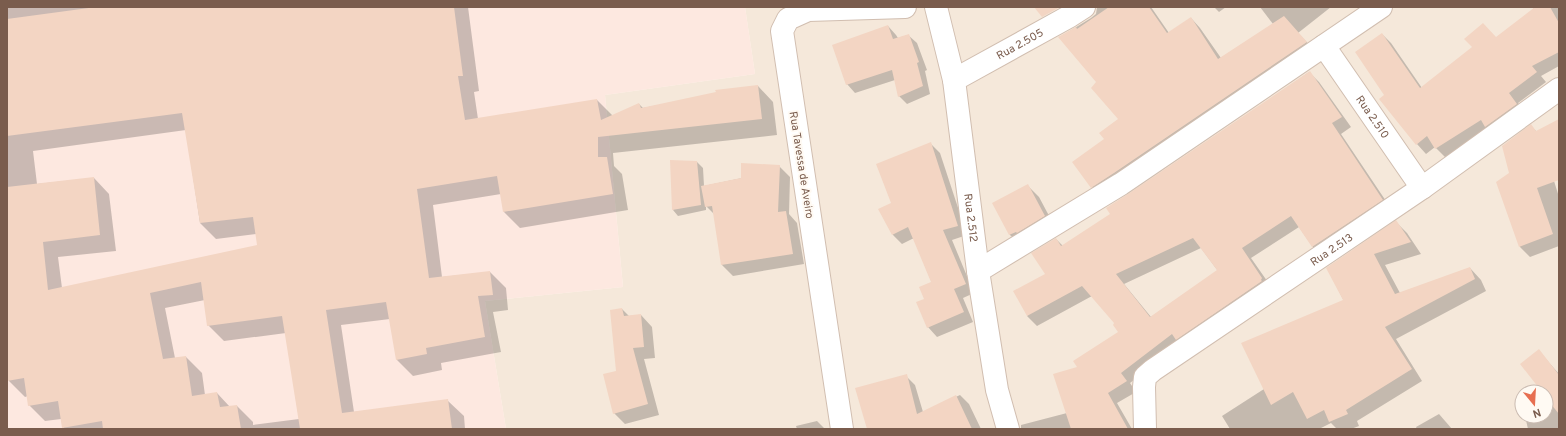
<svg xmlns="http://www.w3.org/2000/svg" width="1566" height="436" font-family="Overpass,sans-serif">
	<style>
		.residential { fill: #f5e8da; fill-rule: evenodd }
		.commercial { fill: #fde8e0 }
		.shadow { fill: #0003; fill-rule: evenodd }
		.building { fill: #f3d5c3; fill-rule: evenodd }
		.lines { fill: none; stroke-linecap: round; stroke-linejoin: round }
		.minor-casing { stroke: #d1beb0; stroke-width: 24 }
		.minor { stroke: #fff; stroke-width: 22 }
		.labels { text-anchor: middle; stroke-width: 4; stroke-linejoin: round; paint-order: stroke }
		.street-label { font-size: 11px; fill: #7a5c4d; stroke: #fffaf3 }
	</style>
	<rect width="100%" height="100%" fill="#fdf6ec"/>
	<path class="residential" d="M 745,7 L 1559,7 L 1559,429 L 506,429 L 485,301 L 623,287 L 605,95 L 755,74 ZM 1522,392 L 1546,392 L 1546,416 L 1522,416 Z"/>
	<polygon class="commercial" points="7,7 745,7 755,74 605,95 623,287 485,301 506,429 7,429"/>
	<g class="shadow">
		<path d="M 7,7 L 468,7 L 479,91 L 474,92 L 478,119 L 597,100 L 613,116 L 639,104 L 643,108 L 758,86 L 773,102 L 777,135 L 613,153 L 614,166 L 622,174 L 628,210 L 520,228 L 504,212 L 501,194 L 433,205 L 442,277 L 490,272 L 506,288 L 508,310 L 493,312 L 501,352 L 441,363 L 442,370 L 413,376 L 397,360 L 390,319 L 341,325 L 354,412 L 448,401 L 464,416 L 465,429 L 65,429 L 63,427 L 61,419 L 45,421 L 29,405 L 28,396 L 25,397 L 9,381 L 7,373 ZM 186,130 L 200,223 L 216,239 L 257,234 L 259,246 L 62,288 L 58,257 L 116,251 L 109,194 L 94,178 L 37,184 L 33,151 ZM 205,300 L 208,325 L 224,341 L 286,333 L 299,419 L 253,425 L 253,422 L 237,406 L 230,407 L 217,393 L 205,395 L 202,373 L 186,357 L 175,358 L 165,308 Z"/>
		<polygon points="1097,7 1151,7 1169,33 1191,18 1200,28 1221,58 1273,24 1260,7 1331,7 1298,33 1316,52 1101,197 1092,187 1105,139 1119,119 1098,83 1060,37 1091,18 1096,14"/>
		<polygon points="1214,7 1226,7 1219,12"/>
		<polygon points="1532,7 1559,7 1559,66 1541,76 1546,82 1518,103 1526,114 1446,158 1435,147 1426,154 1417,144 1380,99 1386,95 1382,34 1391,43 1422,88 1496,38 1534,9"/>
		<polygon points="888,26 896,35 898,38 908,35 917,43 927,70 925,71 930,94 907,104 899,96 895,80 855,93 847,84"/>
		<path d="M 1309,72 L 1319,82 L 1351,127 L 1341,134 L 1392,210 L 1322,257 L 1313,247 L 1299,227 L 1251,258 L 1272,288 L 1181,343 L 1130,383 L 1136,392 L 1117,403 L 1132,429 L 1021,429 L 1021,425 L 1067,413 L 1079,367 L 1120,332 L 1116,323 L 1092,296 L 1037,326 L 1027,316 L 1046,274 L 1056,239 L 1063,246 L 1112,214 ZM 1201,248 L 1218,271 L 1151,317 L 1124,284 Z"/>
		<polygon points="1559,120 1559,178 1554,181 1559,197 1559,246 1530,257 1520,247 1510,174 1531,126 1537,132"/>
		<polygon points="930,143 940,153 967,235 952,240 974,293 963,298 973,322 937,337 928,327 926,299 932,283 914,238 902,244 893,235 880,210 892,204"/>
		<polygon points="697,162 703,168 704,186 742,178 779,166 790,177 789,214 797,223 804,264 733,276 722,265 714,214 706,206 706,210 678,216 673,210"/>
		<polygon points="1028,186 1039,197 1055,227 1022,246 1010,235 994,204"/>
		<polygon points="1396,222 1407,233 1421,254 1385,265 1400,293 1470,268 1481,280 1486,291 1396,339 1422,381 1357,421 1359,426 1351,429 1337,429 1331,423 1319,429 1230,429 1222,416 1264,389 1344,301 1327,268"/>
		<polygon points="622,309 629,316 641,315 652,327 655,358 644,359 659,415 625,424 614,413"/>
		<polygon points="1539,351 1559,374 1559,429 1528,429 1525,416 1546,416 1546,398 1547,398 1546,392 1543,392"/>
		<polygon points="906,376 915,385 923,412 960,395 969,404 981,429 868,429"/>
		<polygon points="1439,414 1452,429 1417,429 1416,427"/>
		<polygon points="817,421 825,429 797,429 796,426"/>
	</g>
	<g class="building">
		<polygon points="96,7 454,7 463,76 458,76 465,120 597,99 601,120 639,103 641,108 716,92 715,90 758,85 762,119 598,137 598,157 607,157 613,194 503,212 497,176 417,189 429,278 490,271 493,295 478,296 485,337 426,348 427,354 396,360 386,302 326,310 342,413 448,399 452,429 300,429 282,316 207,326 201,282 150,293 163,359 186,356 192,396 217,392 220,407 237,405 241,429 103,429 102,421 62,428 58,401 28,406 24,378 7,381 7,187 94,177 100,235 43,242 48,290 257,245 253,217 200,223 182,113 7,136 7,19"/>
		<polygon points="1034,7 1060,7 1042,17"/>
		<polygon points="1109,7 1149,7 1167,33 1191,17 1218,59 1284,16 1307,42 1114,173 1091,188 1072,162 1104,139 1099,133 1118,119 1091,88 1096,82 1058,37 1076,27 1077,29"/>
		<polygon points="1535,7 1550,7 1559,23 1559,52 1532,66 1537,72 1509,93 1517,104 1485,127 1481,120 1435,149 1427,136 1416,145 1379,99 1384,95 1355,52 1382,33 1420,88 1472,47 1464,39 1483,23 1496,37"/>
		<polygon points="888,25 893,39 909,34 919,62 917,63 923,86 898,97 892,70 846,85 832,45"/>
		<path d="M 1310,71 L 1342,117 L 1332,123 L 1383,200 L 1312,247 L 1291,216 L 1242,248 L 1262,278 L 1261,280 L 1262,281 L 1176,340 L 1172,334 L 1121,373 L 1127,381 L 1108,393 L 1128,429 L 1071,429 L 1053,374 L 1077,367 L 1073,361 L 1118,332 L 1113,325 L 1114,323 L 1082,286 L 1027,316 L 1013,291 L 1045,274 L 1031,253 L 1056,238 L 1061,246 L 1110,214 L 1106,208 L 1128,194 ZM 1193,238 L 1217,270 L 1150,317 L 1116,274 Z"/>
		<polygon points="1559,119 1559,180 1537,188 1553,234 1519,247 1496,182 1509,173 1502,146 1531,124 1536,131"/>
		<polygon points="931,142 958,226 943,230 966,284 954,289 964,312 927,328 916,302 924,299 919,287 931,282 908,227 892,235 878,209 891,203 876,164"/>
		<polygon points="670,160 697,161 701,205 672,210"/>
		<polygon points="741,163 780,165 778,212 786,211 793,254 721,265 712,206 705,207 701,186 741,178"/>
		<polygon points="1028,184 1045,216 1017,233 1016,232 1009,235 992,203"/>
		<polygon points="1396,220 1411,242 1374,254 1395,294 1470,267 1475,279 1385,327 1412,369 1346,410 1348,414 1329,422 1324,410 1307,419 1293,392 1271,405 1241,343 1343,300 1326,268"/>
		<polygon points="622,308 624,316 641,314 644,347 633,348 648,404 613,414 603,374 616,371 610,310"/>
		<polygon points="1539,349 1559,375 1559,414 1546,398 1546,392 1542,392 1520,364"/>
		<polygon points="907,374 917,414 956,395 972,429 867,429 855,388"/>
	</g>
	<g class="lines">
		<g class="minor-casing">
			<g id="minor">
				<path id="s1" d="M 936,7 L 954,80 L 978,271 L 997,390 L 1008,429"/>
				<path id="s2" d="M 1324,46 L 1422,188"/>
				<path id="s3" d="M 954,80 L 1070,16 L 1084,7"/>
				<polyline points="978,271 1121,184 1381,7"/>
				<polyline points="842,429 782,31 788,19 808,10 905,7"/>
				<path id="s4" d="M 1145,429 L 1144,387 L 1145,377 L 1153,370 L 1422,188 L 1559,89"/>
			</g>
		</g>
		<use href="#minor" class="minor"/>
	</g>
	<g class="labels">
		<g class="street-label">
			<text dy="4" stroke="none"><textPath href="#s3" startOffset="75">Rua 2.505</textPath></text>
			<text dy="4" stroke="none"><textPath href="#s2" startOffset="86">Rua 2.510</textPath></text>
			<text transform="translate(802 165) rotate(81)" y="4">Rua Tavessa de Aveiro</text>
			<text dy="4" stroke="none"><textPath href="#s1" startOffset="214">Rua 2.512</textPath></text>
			<text dy="4" stroke="none"><textPath href="#s4" startOffset="278">Rua 2.513</textPath></text>
		</g>
	</g>
	<rect width="1566" height="436" fill="none" stroke="#7a5c4d" stroke-width="16"/>
	<g transform="translate(1534 404) rotate(162)"><circle r="19" fill="#fffaf3" stroke="#cabbb1"/>
	<path d="M0-3L7 15L0 10L-7 15Z" fill="#e76f51"/>
	<text y="-6" font-size="11" font-weight="bold" text-anchor="middle" fill="#7a5c4d">N</text>
	</g>
</svg>
